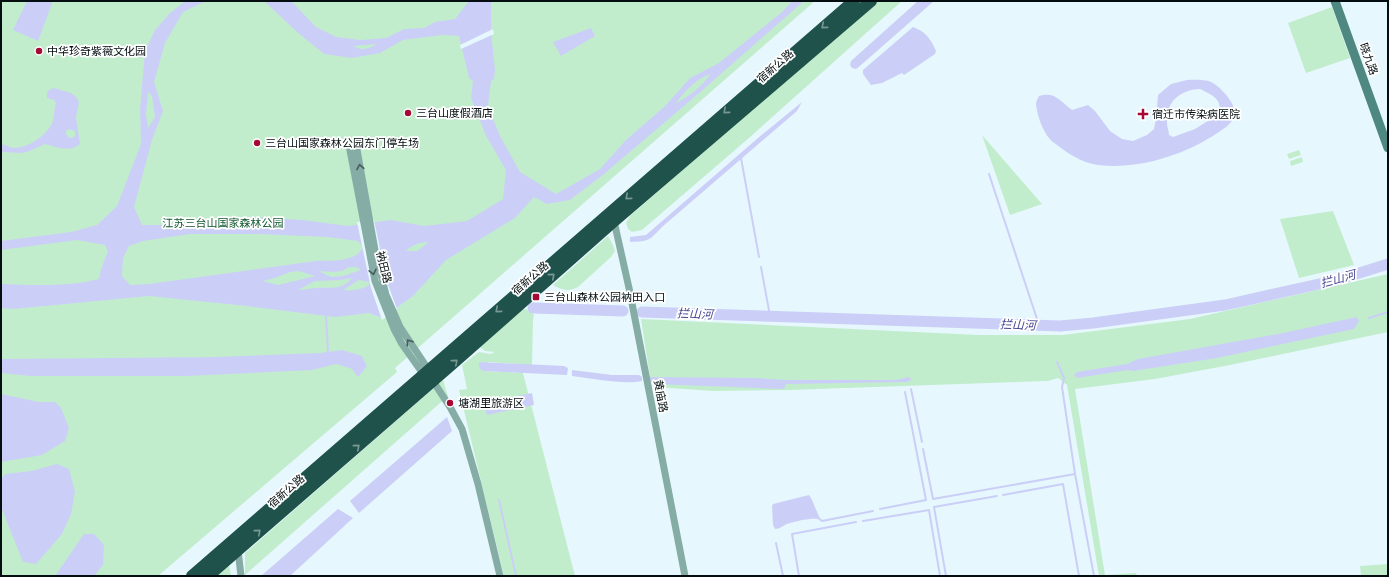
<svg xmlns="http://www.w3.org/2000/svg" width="1389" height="577" font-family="'DM Sans','Noto Sans SC',sans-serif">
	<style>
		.green { fill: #c2edcd }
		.water { fill: #cbcff7; fill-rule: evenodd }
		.pier { fill: #e6f8fe }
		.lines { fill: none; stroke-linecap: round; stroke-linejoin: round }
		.stream { stroke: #cbcff7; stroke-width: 2 }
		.river { stroke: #cbcff7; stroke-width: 11 }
		.street { stroke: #86aca6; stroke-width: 7 }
		.secondary { stroke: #4e8880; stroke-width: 9 }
		.highway { stroke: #20524c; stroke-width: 12 }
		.oneway { stroke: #799794 }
		.oneway2 { stroke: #455d5c }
		.poi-dot { fill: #a50934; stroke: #fff; stroke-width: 1.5 }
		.labels { text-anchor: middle; stroke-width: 3.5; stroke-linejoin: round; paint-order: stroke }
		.poi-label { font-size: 11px; fill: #040e11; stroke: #fff; text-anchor: start }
		.street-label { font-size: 11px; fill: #040e11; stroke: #fff }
		.park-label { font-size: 11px; fill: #10582f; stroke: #fff }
		.water-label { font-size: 12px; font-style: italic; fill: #474692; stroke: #fff }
	</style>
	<rect width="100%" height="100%" fill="#e6f8fe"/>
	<g class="green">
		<polygon points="1,1 815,1 395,368 397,372 158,576 1,576"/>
		<polygon points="876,1 902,1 749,138 642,230 632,232 628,229 626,223 630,216"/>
		<polygon points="1332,7 1350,58 1306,73 1288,23"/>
		<polygon points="982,135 1042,204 1010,215"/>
		<polygon points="1299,150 1301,155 1289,159 1287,154"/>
		<polygon points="1302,157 1303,162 1291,166 1290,161"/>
		<polygon points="1333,211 1354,265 1299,278 1280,219"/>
		<path d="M 608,236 L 613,245 L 615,251 L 611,257 L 578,287 C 569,292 561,290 553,285 Z"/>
		<polygon points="1388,274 1388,332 1230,365 1155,379 1075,389 1105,575 1136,573 1137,576 1099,576 1067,385 1058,378 1048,381 789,390 713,391 656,387 650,377 641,319 979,335 1063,335 1190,319"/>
		<polygon points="523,309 529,310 534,315 533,320 532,365 488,362 482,371 523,373 575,576 504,576 459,390 467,389 462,365 479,352 490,354 495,352 485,351 480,347"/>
		<polygon points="443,380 448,396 245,575 245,553"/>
		<polygon points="1388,564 1388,576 1361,576 1360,566"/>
		<polygon points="229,565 231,576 216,576"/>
	</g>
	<g class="water">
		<polygon points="27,1 53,1 38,41 13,30"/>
		<path d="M 185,1 L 206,1 L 183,12 L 165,43 L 154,82 L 163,111 L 152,140 L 134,207 L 142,225 L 165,225 L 253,217 L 303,220 L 348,226 L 391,220 L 424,226 L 467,221 L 503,199 L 506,170 L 486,136 L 471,98 L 473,81 L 469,78 L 459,36 L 442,35 L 403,40 L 380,53 L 352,58 L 324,54 L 297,32 L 264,1 L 291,1 L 316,27 L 336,37 L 361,40 L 386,38 L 404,29 L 424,28 L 435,22 L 455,19 L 469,1 L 491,1 L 491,32 L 495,70 L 494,79 L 491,81 L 488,106 L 500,136 L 520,172 L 556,194 L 600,169 L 626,140 L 665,106 L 690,78 L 719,63 L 782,12 L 792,1 L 804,1 L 698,94 L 604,174 L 570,200 L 547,204 L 534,197 L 515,218 L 446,260 L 413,296 L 382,318 L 369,313 L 335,317 L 247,306 L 149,296 L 13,309 L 1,308 L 1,284 C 32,285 69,287 99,279 L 101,269 L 108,251 L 105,245 L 77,240 L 1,250 L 1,241 L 71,232 L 97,225 L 117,206 L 141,144 L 140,109 L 145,51 L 155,30 L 169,14 ZM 377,44 C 369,49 362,51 353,46 ZM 710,74 C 703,86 688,97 676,103 C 685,91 696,79 710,74 ZM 148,92 L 152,96 L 155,117 L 148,128 L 146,114 ZM 190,234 L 258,234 L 327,237 L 358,241 L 363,247 C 356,263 331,260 316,261 L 149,284 L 130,285 L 122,276 L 123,258 L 129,246 L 143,241 ZM 429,242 L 417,251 L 406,251 C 412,245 420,242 429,242 ZM 349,267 L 356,267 L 361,270 L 343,276 L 331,277 L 318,271 L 332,272 L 342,271 ZM 299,271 L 315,276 L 278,285 L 263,281 L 275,278 L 290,272 ZM 352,278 C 342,291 331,287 317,288 C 311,288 304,290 298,290 L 315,281 L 341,280 ZM 359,280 L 370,282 L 368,286 C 359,290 352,291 343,290 Z"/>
		<polygon points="918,1 934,1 861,65 856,69 852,68 850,65 851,61"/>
		<path d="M 913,27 C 925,31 931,39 936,51 L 935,54 L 904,75 L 902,73 L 882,83 L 871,85 L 863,74 L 863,70 Z"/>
		<polygon points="591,28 595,36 561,56 553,42"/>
		<path d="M 1187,80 C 1194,80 1203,79 1211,82 C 1220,86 1239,106 1234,117 C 1231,125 1223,129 1216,134 C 1184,155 1138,170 1098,165 C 1081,163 1066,152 1053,142 C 1044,135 1037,116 1036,104 C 1036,101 1038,98 1039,96 C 1055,91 1060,101 1072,110 L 1088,105 L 1095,111 L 1110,131 L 1122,139 L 1133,141 L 1147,135 L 1154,129 L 1156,119 L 1158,95 L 1171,84 ZM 1200,89 C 1212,95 1223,99 1219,114 L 1195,129 L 1173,137 L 1169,135 C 1169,131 1167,127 1167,123 C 1166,101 1180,90 1200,89 Z"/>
		<path d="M 54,88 L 71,93 L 77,98 L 79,103 L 76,117 L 80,144 C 70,153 56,147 45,144 L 27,152 L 21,153 L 1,152 L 1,144 C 5,144 9,147 13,148 C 28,148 47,136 53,121 C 54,117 54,108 56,103 L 54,100 L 47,98 C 46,92 48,90 54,88 ZM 69,129 L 75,131 L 75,136 L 72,138 L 69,138 L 66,134 L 66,131 Z"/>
		<path d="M 802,102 L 797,111 L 662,227 C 649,241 649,241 630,242 L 630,237 L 646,235 L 758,138 Z"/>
		<polygon points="1357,317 1359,321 1354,329 1217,358 1133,371 1128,370 1077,378 1074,375 1077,372 1127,364 1138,359 1278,334"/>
		<polygon points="342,350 362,356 367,366 358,377 352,369 336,364 312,370 185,376 30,376 1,373 1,359 215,357 320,353"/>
		<polygon points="479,362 564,366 568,368 567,375 482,371 479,367"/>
		<path d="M 572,370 L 612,375 L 639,375 L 642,377 L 642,381 C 625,385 590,378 572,376 Z"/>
		<polygon points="650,377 756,378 786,380 896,380 909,377 912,380 906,382 786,384 785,387 783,389 654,384 650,381"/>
		<polygon points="532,393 534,405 487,415 484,403"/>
		<polygon points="1,394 39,402 55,402 61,408 69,428 65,441 42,455 1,462"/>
		<polygon points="447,417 452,431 359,513 350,501"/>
		<polygon points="57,464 69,469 75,492 71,514 62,534 36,564 23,562 1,507 1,479 5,474 31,471"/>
		<path d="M 809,495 L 812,500 L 820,519 C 809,518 797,521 787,524 C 782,526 780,529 775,529 L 773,525 L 772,506 L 773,504 Z"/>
		<polygon points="338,509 353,518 290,576 261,576"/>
		<polygon points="84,534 94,534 104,545 103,565 94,576 55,576"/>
	</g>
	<g class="pier">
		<polygon points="493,29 494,34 461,49 460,45"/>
		<polygon points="374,220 387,282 397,309 382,320 371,288 357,222"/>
	</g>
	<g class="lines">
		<g class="stream">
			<polyline points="741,158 759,257"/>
			<polyline points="989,174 1039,325"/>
			<polyline points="761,267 770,316"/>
			<polyline points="326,316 328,352"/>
			<polyline points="1369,318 1388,312"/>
			<polyline points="1057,362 1064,378 1062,387 1075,474 1094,576"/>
			<polyline points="911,389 922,442"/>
			<polyline points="923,449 933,499 1075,474"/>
			<polyline points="1003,495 1063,484 1079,576"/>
			<polyline points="499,500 516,576"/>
			<polyline points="934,507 946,576"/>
			<polyline points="934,507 997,496"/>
			<polyline points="880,509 926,500 905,392"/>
			<polyline points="817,517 822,521 873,511"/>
			<polyline points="863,521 929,510 940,576"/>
			<polyline points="776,543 783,576"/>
			<polyline points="799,576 792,534 856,522"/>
		</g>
		<g class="river">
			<polyline points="533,308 623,311"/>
			<polyline points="642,312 1060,326 1093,323 1225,305 1337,280 1388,264"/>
		</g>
		<g class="street">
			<polyline points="614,221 629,288 685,576"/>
			<polyline points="426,378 402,344 394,329 375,281 349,145 356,144 375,250 386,295 400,327 430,372"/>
			<polyline points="433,381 450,407 462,429 478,484 500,576"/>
			<polyline points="238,550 241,576"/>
		</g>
		<polyline class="secondary" points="1335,1 1388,148"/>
		<g class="highway">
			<polyline points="192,576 854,1"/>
			<polyline points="208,576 451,365 614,221 871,1"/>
		</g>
	</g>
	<defs><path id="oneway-chevron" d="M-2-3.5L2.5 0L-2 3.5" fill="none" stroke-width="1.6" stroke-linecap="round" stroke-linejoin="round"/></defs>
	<g class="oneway">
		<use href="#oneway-chevron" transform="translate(824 26) rotate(140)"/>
		<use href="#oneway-chevron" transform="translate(726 111) rotate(139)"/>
		<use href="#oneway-chevron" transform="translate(628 197) rotate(139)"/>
		<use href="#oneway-chevron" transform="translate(552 276) rotate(-41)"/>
		<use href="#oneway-chevron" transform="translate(498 310) rotate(139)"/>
		<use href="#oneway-chevron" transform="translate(455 362) rotate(-41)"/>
		<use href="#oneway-chevron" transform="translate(357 447) rotate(-41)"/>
		<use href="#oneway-chevron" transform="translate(258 532) rotate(-41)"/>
	</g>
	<g class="oneway2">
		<use href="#oneway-chevron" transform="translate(360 167) rotate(-100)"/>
		<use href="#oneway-chevron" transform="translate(373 272) rotate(77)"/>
		<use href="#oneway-chevron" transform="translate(409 342) rotate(-124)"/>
	</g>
	<g class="poi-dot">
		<circle cx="39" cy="51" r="4"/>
		<circle cx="408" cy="113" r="4"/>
		<path d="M1141 108h4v4h4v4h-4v4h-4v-4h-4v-4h4z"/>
		<circle cx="257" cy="143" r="4"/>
		<rect x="532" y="293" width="8" height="8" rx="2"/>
		<circle cx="450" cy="403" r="4"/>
	</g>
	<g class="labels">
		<g class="poi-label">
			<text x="47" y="55">中华珍奇紫薇文化园</text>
			<text x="416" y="117">三台山度假酒店</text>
			<text x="1152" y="118">宿迁市传染病医院</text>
			<text x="265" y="147">三台山国家森林公园东门停车场</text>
			<text x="544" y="301">三台山森林公园衲田入口</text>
			<text x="458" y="407">塘湖里旅游区</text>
		</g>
		<g class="street-label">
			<text transform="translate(1369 59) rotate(70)" y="4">晓九路</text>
			<text transform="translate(775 66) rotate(-41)" y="4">宿新公路</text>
			<text transform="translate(384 267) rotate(76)" y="4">衲田路</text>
			<text transform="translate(530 278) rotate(-41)" y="4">宿新公路</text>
			<text transform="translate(661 396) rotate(79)" y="4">黄庙路</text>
			<text transform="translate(286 491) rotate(-41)" y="4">宿新公路</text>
		</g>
		<g class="park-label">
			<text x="223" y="227">江苏三台山国家森林公园</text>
		</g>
		<g class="water-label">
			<text transform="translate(1338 279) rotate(-15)" y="4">拦山河</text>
			<text transform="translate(695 314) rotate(2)" y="4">拦山河</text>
			<text transform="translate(1018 325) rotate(2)" y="4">拦山河</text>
		</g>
	</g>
	<rect width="1389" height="577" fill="none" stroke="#040e11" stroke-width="4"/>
</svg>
